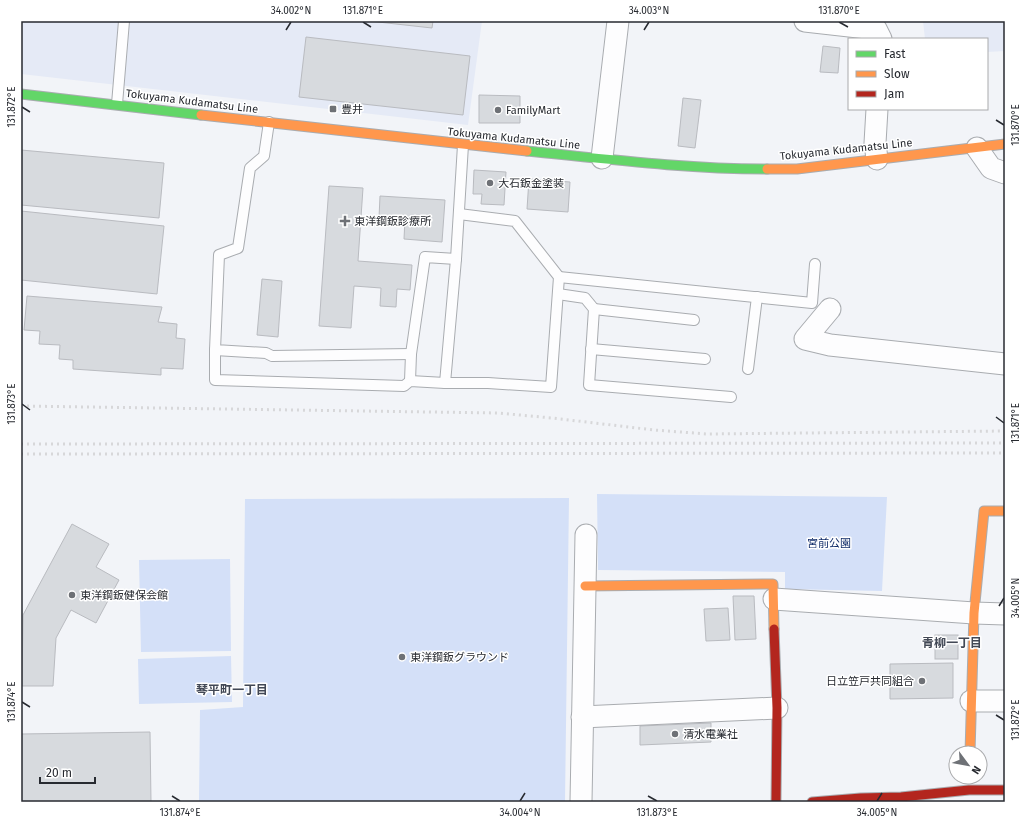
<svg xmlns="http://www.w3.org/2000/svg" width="1026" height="823" font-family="'Fira Sans','Noto Sans JP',sans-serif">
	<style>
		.built { fill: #e5eaf6 }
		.green { fill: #d4e0f8 }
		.building { fill: #d7dade; stroke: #b9bbc0 }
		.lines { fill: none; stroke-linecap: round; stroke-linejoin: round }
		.lane-casing { stroke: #a9acb0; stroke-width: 12 }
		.street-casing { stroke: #a9acb0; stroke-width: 23 }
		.fast-casing { stroke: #a9acb0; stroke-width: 11 }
		.slow-casing { stroke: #a9acb0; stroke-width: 11 }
		.jam-casing { stroke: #a9acb0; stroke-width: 11 }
		.lane { stroke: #fdfdfe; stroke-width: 10 }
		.street { stroke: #fdfdfe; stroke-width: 21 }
		.fast { stroke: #63d668; stroke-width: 9 }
		.slow { stroke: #ff974d; stroke-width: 9 }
		.jam { stroke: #b3261e; stroke-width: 9 }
		.rail { stroke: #d7d7d9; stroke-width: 3; stroke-dasharray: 2 4; stroke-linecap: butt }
		.ticks { fill: none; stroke: #272a30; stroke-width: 1.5 }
		.poi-dot { fill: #6e7176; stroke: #fff; stroke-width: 1.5 }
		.labels { text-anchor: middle; stroke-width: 3; stroke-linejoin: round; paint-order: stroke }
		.street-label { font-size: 11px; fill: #272a30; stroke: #fff }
		.poi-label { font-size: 11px; fill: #272a30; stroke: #fff; text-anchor: start }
		.park-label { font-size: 11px; fill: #0f2b68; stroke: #fff }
		.neighbourhood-label { font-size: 12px; font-weight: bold; fill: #424855; stroke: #fff }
		.neatline { fill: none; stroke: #272a30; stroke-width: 1.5 }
		.ticks-label { font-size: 10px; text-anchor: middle; fill: #272a30 }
	</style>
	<rect width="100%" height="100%" fill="#f2f4f8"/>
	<g class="built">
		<polygon points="21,21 482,21 468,125 21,74"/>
		<polygon points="923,21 1005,21 1005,51 987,52 987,39 925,39"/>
	</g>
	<g class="green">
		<polygon points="597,494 887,497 882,591 785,589 785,572 598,570"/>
		<polygon points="569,498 565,802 199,802 200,710 243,707 245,499"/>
		<polygon points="230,559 231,651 141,652 139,560"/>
		<polygon points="231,656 232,702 139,704 138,659"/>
	</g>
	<g class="building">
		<polygon points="369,21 433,21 432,28"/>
		<polygon points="306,37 470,56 463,115 299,97"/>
		<polygon points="823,46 840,48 838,73 820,72"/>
		<polygon points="479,95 520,96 520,123 479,123"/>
		<polygon points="683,98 701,100 695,148 678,146"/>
		<polygon points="21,150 164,163 159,218 21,205"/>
		<polygon points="474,170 506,172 504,205 481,204 482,194 473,194"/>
		<polygon points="529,179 570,182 568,212 527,209"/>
		<polygon points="329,186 363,188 358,261 412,265 410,290 397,289 396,307 380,306 381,288 354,286 351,328 319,326"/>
		<polygon points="380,196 445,200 442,242 404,239 405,219 379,218"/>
		<polygon points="21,211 164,226 157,294 21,280"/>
		<polygon points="262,279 282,281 278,337 257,335"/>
		<polygon points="27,296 162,307 158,322 177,324 176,338 185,339 183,369 161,368 161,375 73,369 73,360 59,359 60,345 39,344 40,331 24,330"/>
		<polygon points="72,524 109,544 96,567 119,580 96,623 71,610 56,638 53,686 22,686 23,615"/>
		<polygon points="733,596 754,596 756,639 735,640"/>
		<polygon points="728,608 730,640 706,641 704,609"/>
		<rect x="935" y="635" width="23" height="24"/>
		<polygon points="953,663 953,698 890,699 890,664"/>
		<polygon points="711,723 711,742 640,745 640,726"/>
		<polygon points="150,732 151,802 21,802 21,734"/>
	</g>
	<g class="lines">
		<g class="lane-casing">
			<g id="lane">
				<polyline points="117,104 124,21"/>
				<polyline points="269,122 264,156 250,168 238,248 219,255 215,350 266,353 272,356 411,354"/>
				<polyline points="559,277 812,303 815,264"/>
				<polyline points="558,294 585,298 594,309 589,385 731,397"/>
				<polyline points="594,309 694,320"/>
				<polyline points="591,349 705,359"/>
				<polyline points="215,350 215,380 404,386 410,381 445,383 456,259 463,145"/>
				<polyline points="748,369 757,297"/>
				<polyline points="410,381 411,354 425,257 456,259"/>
				<polyline points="445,383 488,383 551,387 559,277 515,221 459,214"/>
			</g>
		</g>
		<g class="street-casing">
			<g id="street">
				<polyline points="805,21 876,29 881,39"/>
				<polyline points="977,148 991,168 1005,173"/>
				<polyline points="602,158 618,21"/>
				<polyline points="877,159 875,143 877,109"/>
				<polyline points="830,309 805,339 830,345 1005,364"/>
				<polyline points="774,599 974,613 1005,614"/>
				<polyline points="971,701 1005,701"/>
				<polyline points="582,717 777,708"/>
				<polyline points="581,802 586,535"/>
			</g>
		</g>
		<g class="fast-casing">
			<g id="fast">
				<polyline points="21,94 201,115"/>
				<path d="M 527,151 C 607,159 687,169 767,169"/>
			</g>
		</g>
		<g class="slow-casing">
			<g id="slow">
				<polyline points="201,115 527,151"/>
				<polyline points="767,169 797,169 1005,144"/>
				<polyline points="585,586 773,584 774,629"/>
				<polyline points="970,753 974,613 984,511 1005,511"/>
			</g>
		</g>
		<g class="jam-casing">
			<g id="jam">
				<polyline points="774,629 777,708 776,802"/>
				<polyline points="812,802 861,798 901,797 969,790 1005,790"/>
			</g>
		</g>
		<use href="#lane" class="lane"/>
		<use href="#street" class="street"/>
		<use href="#fast" class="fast"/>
		<use href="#slow" class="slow"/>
		<use href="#jam" class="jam"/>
		<g class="rail">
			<polyline points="21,406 498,413 552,418 654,430 707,434 1005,431"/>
			<polyline points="21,444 1005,443"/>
			<polyline points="21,454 1005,453"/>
		</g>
	</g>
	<path class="ticks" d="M 363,22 L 371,27M 839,22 L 848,27M 286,30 L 291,22M 644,30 L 649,22M 22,107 L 30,112M 996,120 L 1004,125M 22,404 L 30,410M 996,417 L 1004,423M 999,606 L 1004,598M 22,702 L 30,707M 996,715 L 1004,720M 172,796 L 180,801M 648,796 L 657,801M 520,801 L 525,793M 877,801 L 882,793"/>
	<g class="poi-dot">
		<rect x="329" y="105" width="8" height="8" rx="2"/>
		<circle cx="498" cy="110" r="4"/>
		<circle cx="490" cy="183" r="4"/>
		<path d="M343 215h4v4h4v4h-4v4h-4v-4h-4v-4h4z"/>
		<circle cx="72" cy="595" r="4"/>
		<circle cx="402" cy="657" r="4"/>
		<circle cx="922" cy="681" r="4"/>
		<circle cx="675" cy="734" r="4"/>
	</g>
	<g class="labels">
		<g class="street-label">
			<text transform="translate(192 101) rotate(7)" y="4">Tokuyama Kudamatsu Line</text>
			<text transform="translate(514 138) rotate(6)" y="4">Tokuyama Kudamatsu Line</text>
			<text transform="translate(846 149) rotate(-6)" y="4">Tokuyama Kudamatsu Line</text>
		</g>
		<g class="poi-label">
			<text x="341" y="113">豊井</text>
			<text x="506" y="114">FamilyMart</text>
			<text x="498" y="187">大石鈑金塗装</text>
			<text x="354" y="225">東洋鋼鈑診療所</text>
			<text x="80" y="599">東洋鋼鈑健保会館</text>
			<text x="410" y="661">東洋鋼鈑グラウンド</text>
			<text x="914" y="685" text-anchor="end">日立笠戸共同組合</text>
			<text x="683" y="738">清水電業社</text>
		</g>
		<g class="park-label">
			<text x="829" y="547">宮前公園</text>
		</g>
		<g class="neighbourhood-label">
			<text x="952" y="647">青柳一丁目</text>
			<text x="232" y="694">琴平町一丁目</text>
		</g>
	</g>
	<rect width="1026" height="823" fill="none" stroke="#ffffff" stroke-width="44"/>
	<rect x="848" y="38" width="140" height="72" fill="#ffffff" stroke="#a9aaac"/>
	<rect x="856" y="51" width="20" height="6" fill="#63d668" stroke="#a9aaac"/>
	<text x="884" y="58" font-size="12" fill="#272a30">Fast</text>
	<rect x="856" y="71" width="20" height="6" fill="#ff974d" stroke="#a9aaac"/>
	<text x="884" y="78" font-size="12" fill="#272a30">Slow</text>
	<rect x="856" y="91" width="20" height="6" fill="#b3261e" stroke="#a9aaac"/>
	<text x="884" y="98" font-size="12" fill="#272a30">Jam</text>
	<g transform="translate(968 765) rotate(122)"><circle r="19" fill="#ffffff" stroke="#a9aaac"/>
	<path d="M0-3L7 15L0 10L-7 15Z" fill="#6e7176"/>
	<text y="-6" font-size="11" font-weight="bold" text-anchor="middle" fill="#272a30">N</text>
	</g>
	<path d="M40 777v6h55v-6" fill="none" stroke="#272a30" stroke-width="2"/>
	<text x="46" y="777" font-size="12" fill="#272a30" stroke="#ffffff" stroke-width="3" paint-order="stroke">20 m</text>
	<rect x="22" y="22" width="982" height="779" class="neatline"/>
	<g class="ticks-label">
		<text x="291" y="14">34.002°N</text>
		<text x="363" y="14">131.871°E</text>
		<text x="649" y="14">34.003°N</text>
		<text x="839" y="14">131.870°E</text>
		<text transform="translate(11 107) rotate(-90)" y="4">131.872°E</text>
		<text transform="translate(1015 125) rotate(-90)" y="4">131.870°E</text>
		<text transform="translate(11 404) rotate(-90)" y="4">131.873°E</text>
		<text transform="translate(1015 423) rotate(-90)" y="4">131.871°E</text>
		<text transform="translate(1015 598) rotate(-90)" y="4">34.005°N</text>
		<text transform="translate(11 702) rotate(-90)" y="4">131.874°E</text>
		<text transform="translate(1015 720) rotate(-90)" y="4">131.872°E</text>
		<text x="180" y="816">131.874°E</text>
		<text x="520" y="816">34.004°N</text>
		<text x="657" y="816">131.873°E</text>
		<text x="877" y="816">34.005°N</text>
	</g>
</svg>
